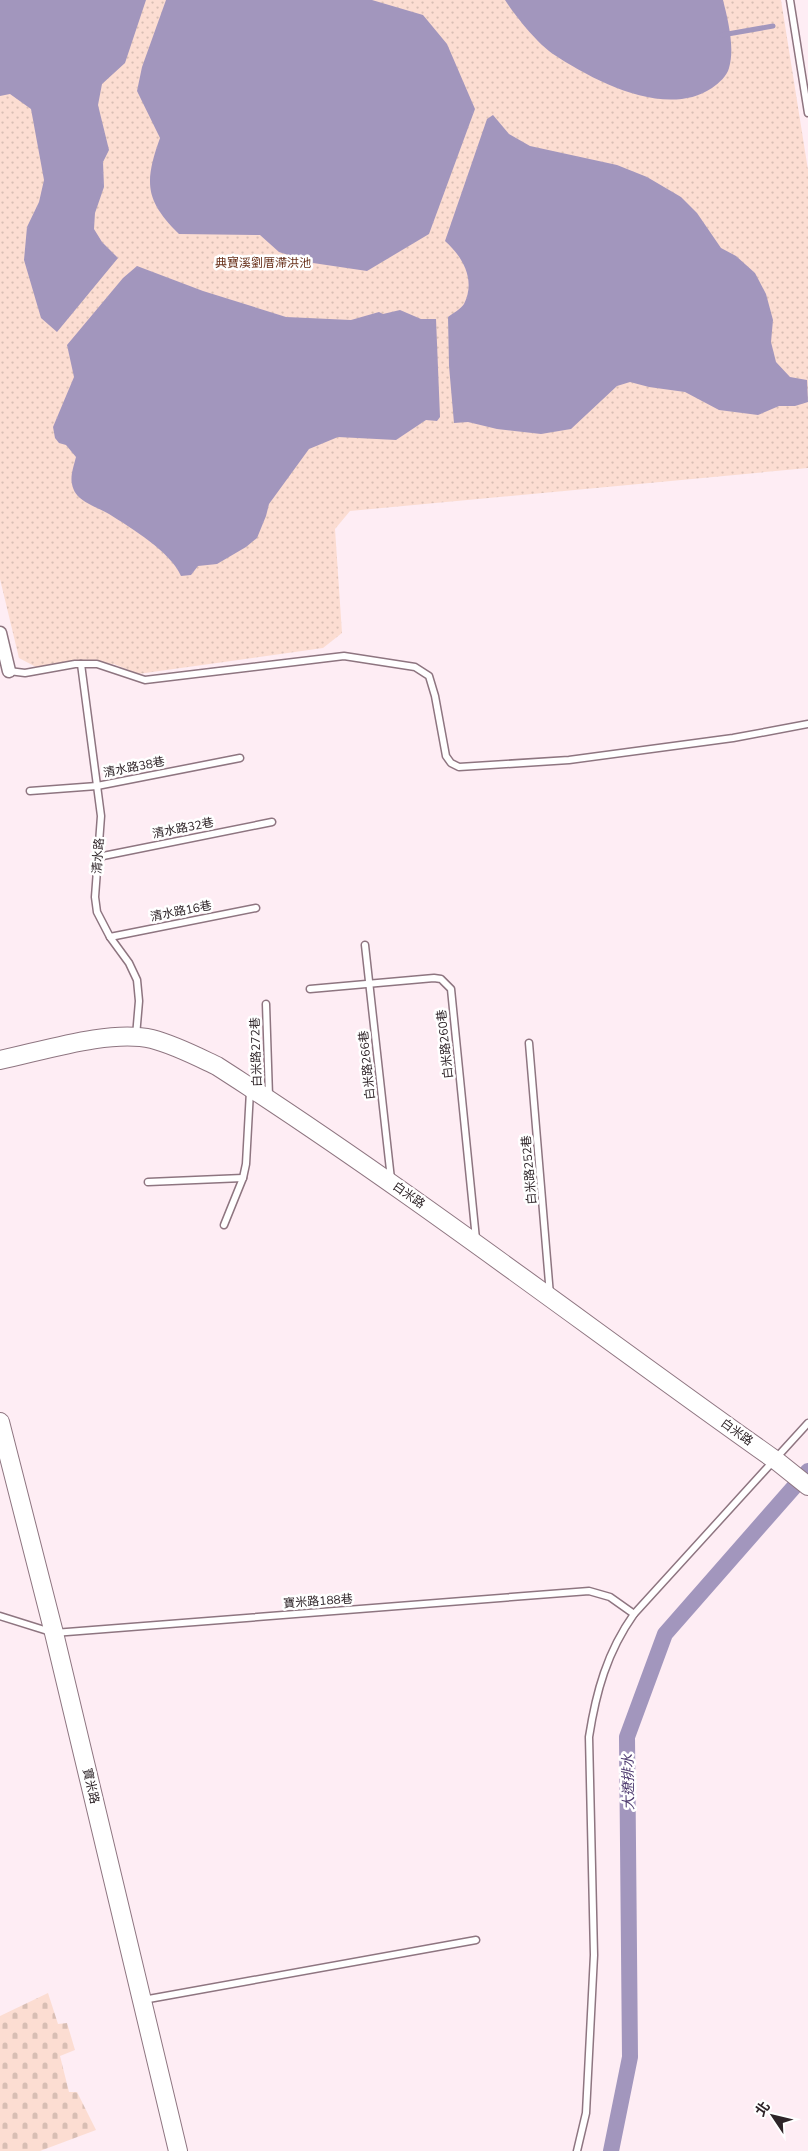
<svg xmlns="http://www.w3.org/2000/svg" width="808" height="2151" font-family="'Nunito Sans','Noto Sans TC',sans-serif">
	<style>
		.cemetery { fill: url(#cemetery-stones) }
		.park { fill: url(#park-dots) }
		.water { fill: #a296bd }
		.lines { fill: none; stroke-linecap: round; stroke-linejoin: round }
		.stream { stroke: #a296bd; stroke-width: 5 }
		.canal { stroke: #a296bd; stroke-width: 16 }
		.lane-casing { stroke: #8e7580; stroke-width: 9 }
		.street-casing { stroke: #8e7580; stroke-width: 15 }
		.secondary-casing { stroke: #8e7580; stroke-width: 20 }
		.lane { stroke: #fff; stroke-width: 6 }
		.street { stroke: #fff; stroke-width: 12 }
		.secondary { stroke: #fff; stroke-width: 18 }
		.labels { text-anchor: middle; stroke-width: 5; stroke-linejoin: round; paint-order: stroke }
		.park-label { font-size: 12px; fill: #68301a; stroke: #fff }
		.street-label { font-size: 12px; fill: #2e2428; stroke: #fff }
		.water-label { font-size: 14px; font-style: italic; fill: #4d3a6f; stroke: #fff }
	</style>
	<defs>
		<pattern id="cemetery-stones" width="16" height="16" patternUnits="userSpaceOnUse" patternTransform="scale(1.25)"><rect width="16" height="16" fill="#fcddd2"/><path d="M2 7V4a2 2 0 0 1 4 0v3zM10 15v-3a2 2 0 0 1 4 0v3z" fill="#d8beb4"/></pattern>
		<pattern id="park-dots" width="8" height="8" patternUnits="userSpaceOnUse" patternTransform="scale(1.25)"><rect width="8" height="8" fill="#fcddd2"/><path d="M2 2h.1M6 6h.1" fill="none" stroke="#d8beb4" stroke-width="1.8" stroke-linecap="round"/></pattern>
	</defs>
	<rect width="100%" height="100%" fill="#feedf4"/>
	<polygon class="cemetery" points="48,1993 58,2024 67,2023 75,2050 60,2056 69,2092 77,2092 96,2130 40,2151 0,2151 0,2016"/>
	<polygon class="park" points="0,0 781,0 808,170 808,468 350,511 335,529 342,633 323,648 138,674 114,664 69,661 36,667 19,658 0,579"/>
	<g class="water">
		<polygon points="0,0 146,0 125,63 102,84 98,105 109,150 103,162 104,187 95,213 94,229 102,242 118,258 57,332 41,318 24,260 27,227 39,202 44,180 31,109 10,94 0,96"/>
		<path d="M 166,0 L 372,0 L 423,15 L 447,44 L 475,109 L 429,234 L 367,271 L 313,263 L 279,252 L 260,235 L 179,234 C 145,200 144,183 160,138 L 137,91 L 142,67 Z"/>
		<path d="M 505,0 L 723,0 C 728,20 735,48 729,68 C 727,76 719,83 712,88 C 666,119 594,81 553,54 C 538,44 515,16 505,0 Z"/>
		<path d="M 493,115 L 509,134 L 530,146 L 617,165 L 647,177 L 681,197 L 697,213 L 721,248 L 736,256 L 755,273 L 766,294 L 773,320 L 771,342 L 776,362 L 790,377 L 807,380 L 808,402 L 795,406 L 779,406 L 758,415 L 719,410 L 685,392 L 649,387 L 630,382 L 617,386 L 571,429 L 541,434 L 497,429 L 468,422 L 454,423 L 449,366 L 448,317 C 453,313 461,309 464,304 C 476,280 463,257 445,241 L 487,119 Z"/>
		<path d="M 137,266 L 203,291 L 286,317 L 351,320 L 379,312 L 383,314 L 400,310 L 421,319 L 436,319 L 440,417 L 437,421 L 426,420 L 396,440 L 338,437 L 309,449 L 269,504 L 266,516 L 257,538 L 246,547 L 217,564 L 198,566 L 191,575 L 181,576 C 171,552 131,528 109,514 C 96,506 75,502 72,484 C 70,476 74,465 76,457 L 66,445 L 59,443 L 55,438 L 53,427 L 74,377 L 67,345 L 123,278 Z"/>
	</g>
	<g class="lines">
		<polyline class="stream" points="722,35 773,26"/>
		<polyline class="canal" points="611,2151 630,2057 627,1737 665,1634 808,1471"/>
		<g class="lane-casing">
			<g id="lane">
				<polyline points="790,0 808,113"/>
				<polyline points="81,664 101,816 95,897 97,912 110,937 129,963 137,980 139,1001 136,1036"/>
				<polyline points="9,671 25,673 75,664 97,664 145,680 344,656 415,667 429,676 435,696 446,756 451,763 459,767 569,760 733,738 808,724"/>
				<polyline points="30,791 97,786 240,758"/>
				<polyline points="98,857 272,822"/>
				<polyline points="110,937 256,908"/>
				<polyline points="365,945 391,1179"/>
				<polyline points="310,989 434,978 441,979 451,989 476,1239"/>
				<polyline points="266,1004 269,1096"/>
				<polyline points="529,1043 550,1295"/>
				<polyline points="148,1182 243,1178"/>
				<polyline points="224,1225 243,1178 246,1164 250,1091"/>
				<polyline points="0,1616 54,1633 589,1591 610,1597 634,1614"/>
				<polyline points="143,2000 476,1940"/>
				<path d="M 577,2151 L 586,2113 L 594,1955 L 589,1737 C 596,1692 607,1652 634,1614 L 808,1423"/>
			</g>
		</g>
		<g class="street-casing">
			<polyline id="street" points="0,633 9,671"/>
		</g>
		<g class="secondary-casing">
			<g id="secondary">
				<path d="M 0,1060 C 43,1051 110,1029 152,1039 C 175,1045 196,1056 217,1066 C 410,1190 591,1330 778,1462 L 808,1486"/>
				<polyline points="0,1422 54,1633 178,2151"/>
			</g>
		</g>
		<use href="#lane" class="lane"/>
		<use href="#street" class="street"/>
		<use href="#secondary" class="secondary"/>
	</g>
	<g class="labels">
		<g class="park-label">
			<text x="263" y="267">典寶溪劉厝滯洪池</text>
		</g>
		<g class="street-label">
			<text transform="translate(134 767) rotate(-11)" y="4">清水路38巷</text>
			<text transform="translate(183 828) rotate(-11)" y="4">清水路32巷</text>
			<text transform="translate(98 856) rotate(-86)" y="4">清水路</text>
			<text transform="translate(181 911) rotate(-11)" y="4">清水路16巷</text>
			<text transform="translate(445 1044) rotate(-96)" y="4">白米路260巷</text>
			<text transform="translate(256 1052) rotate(-92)" y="4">白米路272巷</text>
			<text transform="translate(367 1065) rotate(-96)" y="4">白米路266巷</text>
			<text transform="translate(529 1170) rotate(-95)" y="4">白米路252巷</text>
			<text transform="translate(409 1195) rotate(35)" y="4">白米路</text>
			<text transform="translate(737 1432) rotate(36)" y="4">白米路</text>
			<text transform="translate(318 1601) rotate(-4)" y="4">寶米路188巷</text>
			<text transform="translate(91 1786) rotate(77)" y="4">寶米路</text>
		</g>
		<g class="water-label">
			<text transform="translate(628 1782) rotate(-91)" y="5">大遼排水</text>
		</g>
	</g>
	<g transform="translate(773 2116) rotate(305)" stroke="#ffffff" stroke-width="4" paint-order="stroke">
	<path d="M0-4L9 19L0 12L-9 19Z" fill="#2e2428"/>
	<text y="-8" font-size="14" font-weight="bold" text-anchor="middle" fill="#2e2428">北</text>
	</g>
</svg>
